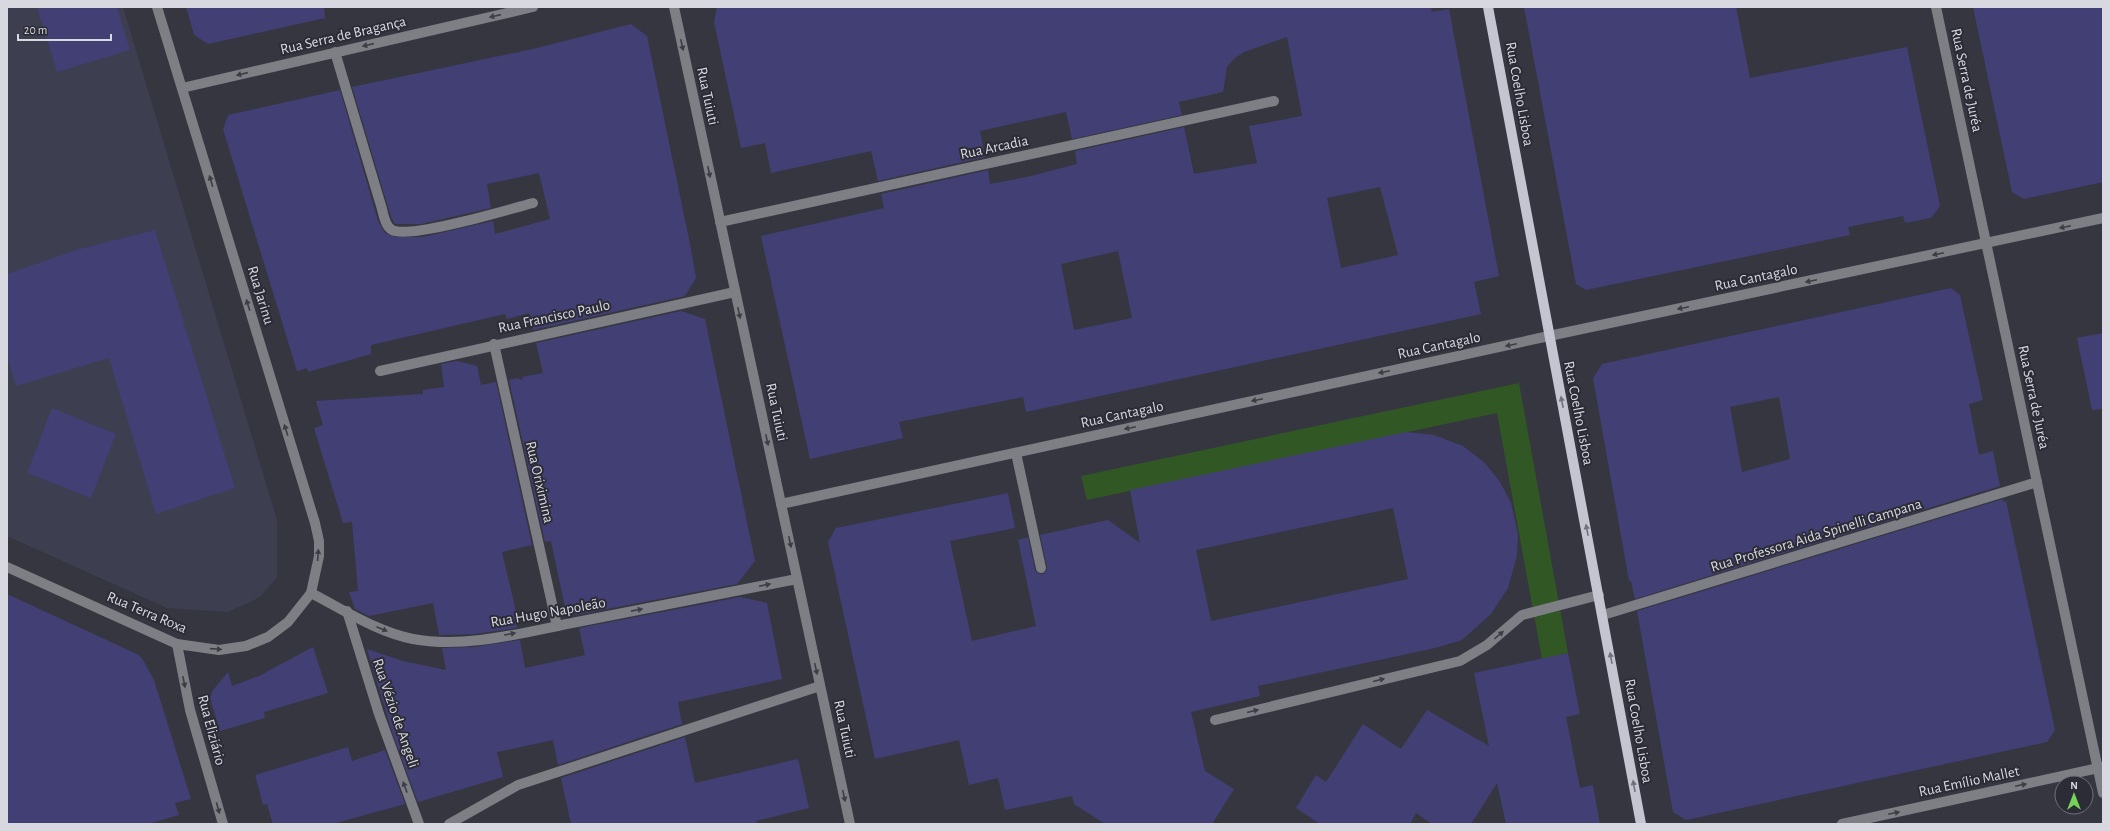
<svg xmlns="http://www.w3.org/2000/svg" width="2110" height="831" font-family="'Alegreya Sans',sans-serif">
	<style>
		.built { fill: #3d3e4f }
		.green { fill: #315724 }
		.building { fill: #423f75; fill-rule: evenodd }
		.lines { fill: none; stroke-linecap: round; stroke-linejoin: round }
		.minor { stroke: #7e7f84; stroke-width: 10 }
		.major { stroke: #c5c5d1; stroke-width: 10 }
		.oneway { fill: #3c3d46 }
		.oneway2 { fill: #71717c }
		.labels { text-anchor: middle; stroke-width: 4; stroke-linejoin: round; paint-order: stroke }
		.street-label { font-size: 15px; fill: #d8d9e0; stroke: #2c2c37 }
	</style>
	<rect width="100%" height="100%" fill="#363641"/>
	<polygon class="built" points="7,7 123,7 277,520 277,577 260,597 228,612 167,608 7,536"/>
	<polygon class="green" points="1519,383 1568,653 1542,659 1497,413 1087,500 1081,476"/>
	<g class="building">
		<polygon points="37,7 117,7 130,50 57,72"/>
		<polygon points="186,7 324,7 325,18 208,44 194,35"/>
		<path d="M 717,7 L 1431,7 L 1432,12 L 1449,9 L 1499,276 L 1474,282 L 1481,314 L 1026,412 L 1023,397 L 899,422 L 903,438 L 810,459 L 761,236 L 884,208 L 881,194 L 988,170 L 990,184 L 1027,177 L 1077,164 L 1075,151 L 1184,127 L 1194,174 L 1257,163 L 1249,126 L 1302,116 L 1287,37 L 1244,52 L 1235,58 L 1227,67 L 1223,92 L 1179,102 L 1182,115 L 1072,139 L 1066,112 L 980,131 L 985,157 L 878,181 L 871,151 L 771,173 L 765,143 L 741,148 L 714,22 ZM 1380,187 L 1398,255 L 1341,268 L 1327,198 ZM 1118,251 L 1132,318 L 1074,330 L 1061,264 Z"/>
		<polygon points="1524,7 1736,7 1750,78 1907,47 1940,206 1931,218 1905,223 1903,216 1848,227 1850,235 1586,290 1576,284"/>
		<polygon points="1973,7 2103,7 2103,182 2024,199 2012,192"/>
		<polygon points="631,24 647,36 691,249 696,278 685,296 533,330 529,313 507,319 505,314 371,345 371,354 308,372 307,368 297,371 223,129 228,115 340,90 378,221 385,233 395,237 423,237 493,221 495,234 550,219 539,173 487,184 491,208 421,224 395,224 391,217 352,87 533,49"/>
		<polygon points="155,230 235,488 156,514 109,358 16,386 7,356 7,274 76,250"/>
		<path d="M 1951,288 L 1960,295 L 1983,400 L 1969,404 L 1979,455 L 1993,451 L 2000,486 L 1635,599 L 1631,581 L 1629,581 L 1593,378 L 1602,364 ZM 1779,397 L 1790,459 L 1742,472 L 1730,407 Z"/>
		<polygon points="681,311 705,319 755,561 737,584 576,615 565,607 551,541 545,542 509,380 517,378 523,380 522,377 543,373 536,343"/>
		<polygon points="2103,333 2103,409 2092,410 2077,338"/>
		<polygon points="457,361 477,366 481,385 496,382 532,545 502,552 517,616 515,616 517,628 474,634 439,635 433,603 369,616 355,609 349,592 358,591 352,522 343,523 314,428 323,425 316,401 423,394 423,390 444,387 441,364"/>
		<polygon points="52,408 116,434 91,498 27,473"/>
		<path d="M 1406,432 L 1434,435 L 1463,446 L 1485,463 L 1500,482 L 1511,503 L 1518,534 L 1517,555 L 1508,588 L 1491,614 L 1462,640 L 1435,648 L 1258,686 L 1260,696 L 1191,712 L 1205,771 L 1234,789 L 1212,824 L 1105,824 L 1074,804 L 1072,796 L 1005,810 L 998,778 L 969,785 L 959,740 L 875,759 L 828,542 L 836,528 L 1008,493 L 1015,528 L 950,541 L 972,641 L 1036,626 L 1018,540 L 1028,537 L 1035,570 L 1039,574 L 1043,574 L 1047,570 L 1047,567 L 1040,535 L 1108,520 L 1140,543 L 1130,490 ZM 1393,508 L 1408,579 L 1211,621 L 1196,550 Z"/>
		<polygon points="2003,499 2003,502 2006,501 2055,730 2047,742 1686,820 1673,812 1637,611"/>
		<polygon points="7,594 139,655 143,660 154,680 191,799 175,803 179,815 148,824 7,824"/>
		<polygon points="740,597 767,603 782,679 678,702 682,724 558,765 553,740 497,752 503,777 418,802 417,800 393,735 367,649 403,661 446,670 442,648 475,647 520,640 525,668 585,655 579,628"/>
		<polygon points="313,647 328,693 264,712 265,718 220,731 210,698 213,690 228,672 232,686 259,676"/>
		<polygon points="1568,653 1580,714 1566,717 1580,788 1593,785 1600,824 1506,824 1497,783 1471,824 1432,824 1416,813 1410,824 1320,824 1296,808 1316,775 1326,782 1363,724 1401,749 1427,710 1489,746 1474,673"/>
		<polygon points="685,737 695,783 798,759 809,808 756,821 757,824 571,824 561,778"/>
		<polygon points="348,747 352,761 385,750 405,804 332,824 273,824 267,804 263,805 255,775"/>
	</g>
	<g class="lines">
		<g class="minor">
			<polyline points="674,7 850,824"/>
			<polyline points="1936,7 2103,793"/>
			<path d="M 335,52 L 382,209 C 384,217 386,229 395,231 C 417,237 507,210 533,203"/>
			<polyline points="182,88 533,7"/>
			<polyline points="720,222 1274,101"/>
			<polyline points="494,344 557,626"/>
			<polyline points="380,371 735,292"/>
			<polyline points="1016,453 1041,568"/>
			<polyline points="781,504 1549,336 2103,218"/>
			<polyline points="7,567 177,644 219,650 246,646 268,637 288,622 311,593 319,556 319,541 315,523 157,7"/>
			<path d="M 311,593 C 344,610 377,632 413,639 C 466,649 525,632 577,622 C 651,608 724,593 797,579"/>
			<polyline points="347,611 379,714 419,824"/>
			<polyline points="1603,615 2037,482"/>
			<polyline points="177,644 190,710 223,824"/>
			<polyline points="1215,720 1460,661 1487,645 1522,615 1599,595"/>
			<polyline points="449,824 518,785 820,686"/>
			<polyline points="1842,824 2103,767"/>
		</g>
		<polyline class="major" points="1488,7 1641,824"/>
	</g>
	<defs><path id="oneway-solid" d="M-6-.8H1V-3.2L6.5 0L1 3.2V.8H-6Z"/></defs>
	<g class="oneway">
		<use href="#oneway-solid" transform="translate(495 16) rotate(167)"/>
		<use href="#oneway-solid" transform="translate(368 45) rotate(167)"/>
		<use href="#oneway-solid" transform="translate(682 45) rotate(78)"/>
		<use href="#oneway-solid" transform="translate(242 74) rotate(167)"/>
		<use href="#oneway-solid" transform="translate(709 172) rotate(78)"/>
		<use href="#oneway-solid" transform="translate(211 181) rotate(-107)"/>
		<use href="#oneway-solid" transform="translate(2065 227) rotate(168)"/>
		<use href="#oneway-solid" transform="translate(1938 254) rotate(168)"/>
		<use href="#oneway-solid" transform="translate(1811 281) rotate(168)"/>
		<use href="#oneway-solid" transform="translate(248 305) rotate(-107)"/>
		<use href="#oneway-solid" transform="translate(1683 308) rotate(168)"/>
		<use href="#oneway-solid" transform="translate(739 313) rotate(78)"/>
		<use href="#oneway-solid" transform="translate(1511 345) rotate(168)"/>
		<use href="#oneway-solid" transform="translate(1384 372) rotate(168)"/>
		<use href="#oneway-solid" transform="translate(1257 400) rotate(168)"/>
		<use href="#oneway-solid" transform="translate(1130 428) rotate(168)"/>
		<use href="#oneway-solid" transform="translate(286 430) rotate(-107)"/>
		<use href="#oneway-solid" transform="translate(767 440) rotate(78)"/>
		<use href="#oneway-solid" transform="translate(790 542) rotate(78)"/>
		<use href="#oneway-solid" transform="translate(318 555) rotate(-86)"/>
		<use href="#oneway-solid" transform="translate(765 585) rotate(-11)"/>
		<use href="#oneway-solid" transform="translate(637 610) rotate(-11)"/>
		<use href="#oneway-solid" transform="translate(382 629) rotate(23)"/>
		<use href="#oneway-solid" transform="translate(510 634) rotate(-10)"/>
		<use href="#oneway-solid" transform="translate(1499 635) rotate(-40)"/>
		<use href="#oneway-solid" transform="translate(216 649) rotate(4)"/>
		<use href="#oneway-solid" transform="translate(816 669) rotate(78)"/>
		<use href="#oneway-solid" transform="translate(1379 680) rotate(-14)"/>
		<use href="#oneway-solid" transform="translate(184 682) rotate(79)"/>
		<use href="#oneway-solid" transform="translate(1253 711) rotate(-14)"/>
		<use href="#oneway-solid" transform="translate(2021 785) rotate(-12)"/>
		<use href="#oneway-solid" transform="translate(405 787) rotate(-110)"/>
		<use href="#oneway-solid" transform="translate(844 796) rotate(78)"/>
		<use href="#oneway-solid" transform="translate(218 808) rotate(74)"/>
		<use href="#oneway-solid" transform="translate(1894 813) rotate(-12)"/>
	</g>
	<g class="oneway2">
		<use href="#oneway-solid" transform="translate(1562 402) rotate(-101)"/>
		<use href="#oneway-solid" transform="translate(1587 530) rotate(-101)"/>
		<use href="#oneway-solid" transform="translate(1611 658) rotate(-100)"/>
		<use href="#oneway-solid" transform="translate(1634 786) rotate(-100)"/>
	</g>
	<g class="labels">
		<g class="street-label">
			<text transform="translate(343 35) rotate(-13)" y="5">Rua Serra de Bragança</text>
			<text transform="translate(1967 80) rotate(78)" y="5">Rua Serra de Juréa</text>
			<text transform="translate(1520 94) rotate(80)" y="5">Rua Coelho Lisboa</text>
			<text transform="translate(708 96) rotate(78)" y="5">Rua Tuiuti</text>
			<text transform="translate(994 147) rotate(-12)" y="5">Rua Arcadia</text>
			<text transform="translate(1756 277) rotate(-12)" y="5">Rua Cantagalo</text>
			<text transform="translate(261 295) rotate(73)" y="5">Rua Jarinu</text>
			<text transform="translate(554 316) rotate(-12)" y="5">Rua Francisco Paulo</text>
			<text transform="translate(1439 345) rotate(-12)" y="5">Rua Cantagalo</text>
			<text transform="translate(2034 397) rotate(78)" y="5">Rua Serra de Juréa</text>
			<text transform="translate(777 412) rotate(78)" y="5">Rua Tuiuti</text>
			<text transform="translate(1579 413) rotate(79)" y="5">Rua Coelho Lisboa</text>
			<text transform="translate(1122 414) rotate(-12)" y="5">Rua Cantagalo</text>
			<text transform="translate(540 482) rotate(77)" y="5">Rua Oriximina</text>
			<text transform="translate(1816 535) rotate(-17)" y="5">Rua Professora Aida Spinelli Campana</text>
			<text transform="translate(147 612) rotate(23)" y="5">Rua Terra Roxa</text>
			<text transform="translate(548 612) rotate(-10)" y="5">Rua Hugo Napoleão</text>
			<text transform="translate(396 713) rotate(71)" y="5">Rua Vézio de Angeli</text>
			<text transform="translate(845 729) rotate(78)" y="5">Rua Tuiuti</text>
			<text transform="translate(212 730) rotate(75)" y="5">Rua Eliziário</text>
			<text transform="translate(1639 731) rotate(80)" y="5">Rua Coelho Lisboa</text>
			<text transform="translate(1969 781) rotate(-12)" y="5">Rua Emílio Mallet</text>
		</g>
	</g>
	<rect width="2110" height="831" fill="none" stroke="#d8d9e0" stroke-width="16"/>
	<g transform="translate(2074 795)"><circle r="19" fill="#2c2c37" stroke="#71717b"/>
	<path d="M0-3L7 15L0 10L-7 15Z" fill="#77d259"/>
	<text y="-6" font-size="11" font-weight="bold" text-anchor="middle" fill="#d8d9e0">N</text>
	</g>
	<path d="M18 34v6h93v-6" fill="none" stroke="#d8d9e0" stroke-width="2"/>
	<text x="24" y="34" font-size="12" fill="#d8d9e0" stroke="#2c2c37" stroke-width="3" paint-order="stroke">20 m</text>
</svg>
